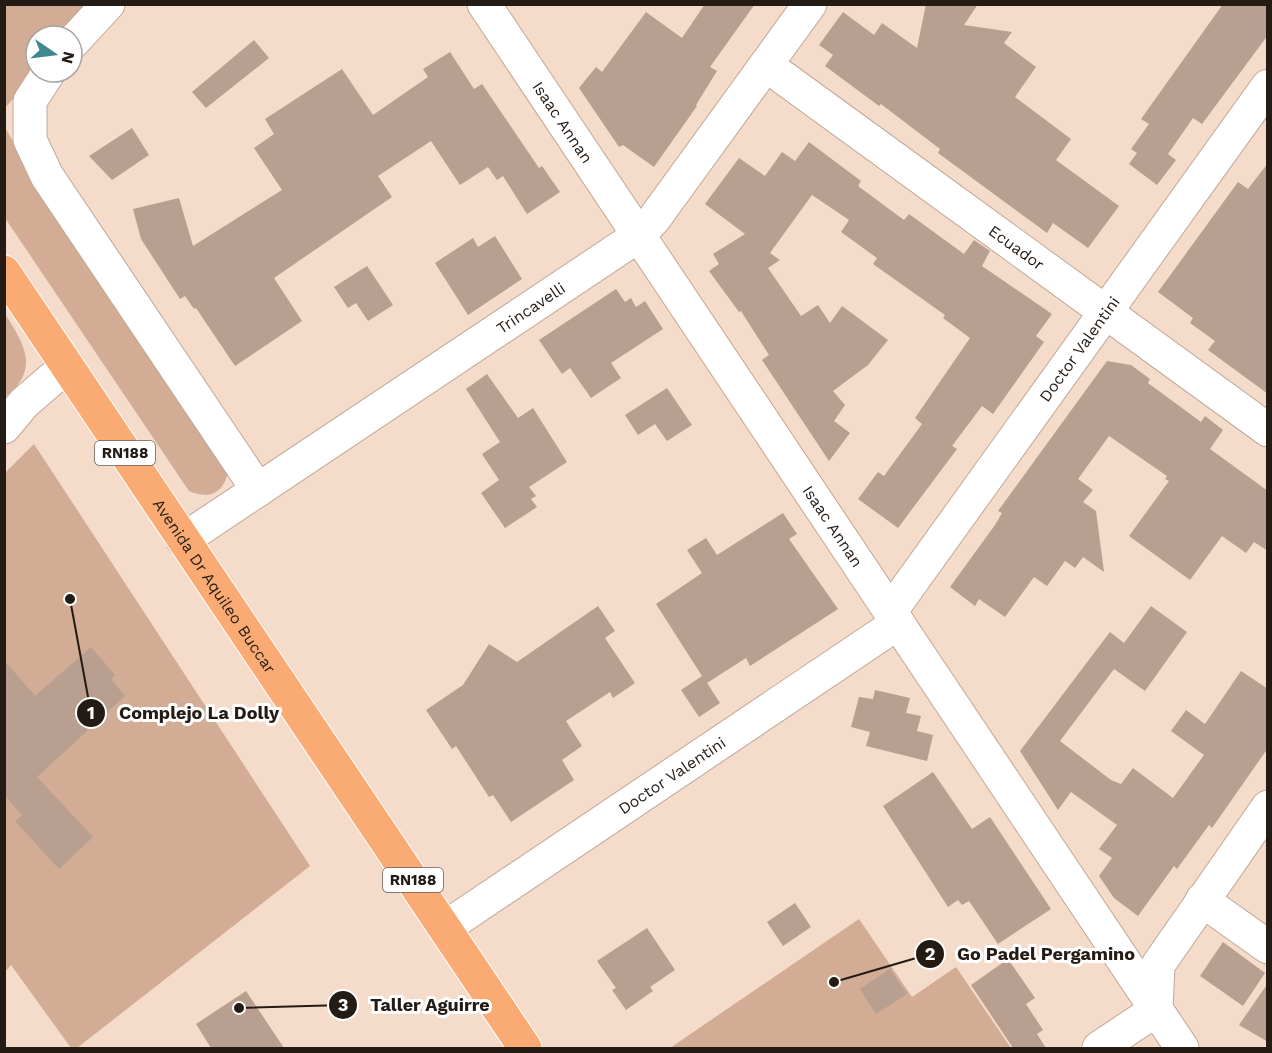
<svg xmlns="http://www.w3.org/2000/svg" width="1272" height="1053" font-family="'Work Sans',sans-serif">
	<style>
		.green { fill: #d2ac94 }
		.building { fill: #b89f8f }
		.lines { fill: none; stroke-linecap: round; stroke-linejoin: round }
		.minor-casing { stroke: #c0a797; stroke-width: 35 }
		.trunk-casing { stroke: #fff; stroke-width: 35 }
		.minor { stroke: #fff; stroke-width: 33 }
		.trunk { stroke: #faab73; stroke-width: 33 }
		.labels { text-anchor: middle; stroke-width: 6; stroke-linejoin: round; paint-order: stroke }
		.shield { fill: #fff; stroke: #665f5b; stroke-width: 1.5 }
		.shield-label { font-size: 15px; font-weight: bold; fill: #241b15 }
		.street-label { font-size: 16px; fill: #241b15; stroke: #fff }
		.leader { fill: none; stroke: #241b15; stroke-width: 2 }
		.callout-dot { fill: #241b15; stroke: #fff; stroke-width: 2 }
		.mark-label { font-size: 18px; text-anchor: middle; font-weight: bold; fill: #fff }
		.callout-label { font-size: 18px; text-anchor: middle; font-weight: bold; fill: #241b15; stroke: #fff; stroke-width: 6; stroke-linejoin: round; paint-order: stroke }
	</style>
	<rect width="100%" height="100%" fill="#f5dbca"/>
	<g class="green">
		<polygon points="5,5 98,5 68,36 36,36 36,72 5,108"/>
		<path d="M 4,126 L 21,155 L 229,463 C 228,488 214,502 189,491 L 5,218 Z"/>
		<path d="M 5,314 C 25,345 40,370 5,397 Z"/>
		<polygon points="34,444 310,866 77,1048 71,1048 11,965 5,972 5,473"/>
		<polygon points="859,919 912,997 956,967 1011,1048 670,1048"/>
	</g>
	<g class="building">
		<polygon points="705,4 755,4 710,67 717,71 696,105 697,106 654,167 623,145 619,147 579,88 596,67 602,72 646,12 682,38"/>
		<polygon points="926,4 978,4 964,25 1012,32 1004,43 1036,67 1015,97 1071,139 1056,160 1119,206 1088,248 1053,223 1047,233 938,153 940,149 881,104 879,106 825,66 833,55 819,45 843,12 874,35 882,23 917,48"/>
		<polygon points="1223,4 1268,4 1268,35 1202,124 1193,118 1168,154 1176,160 1157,185 1129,164 1137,153 1131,149 1149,124 1141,119"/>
		<polygon points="254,40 269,58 206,108 192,92"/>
		<polygon points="450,52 474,89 482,84 539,168 542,166 560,192 527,214 503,176 497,180 488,167 460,185 431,141 378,176 392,197 274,278 302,321 235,366 196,308 194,309 185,296 180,299 141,239 133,209 179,198 193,246 282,190 254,148 274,134 265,119 342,69 373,115 428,77 423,69"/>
		<polygon points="132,128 149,155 112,180 89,156"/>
		<polygon points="809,142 861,181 858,186 904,220 909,214 964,254 974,240 990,251 982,266 1052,314 1036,336 1044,342 993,414 982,406 952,446 957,449 898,528 858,499 878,472 884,476 922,424 915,418 970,338 943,318 945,315 873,264 877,258 841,232 849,220 812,195 770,253 780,260 768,268 801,316 818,305 830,323 842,306 888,340 868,365 833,391 845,405 834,421 850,433 829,461 762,360 769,355 741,311 739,312 709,271 719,264 713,254 745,234 705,204 739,158 765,176 782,152 795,161"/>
		<polygon points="1268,163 1268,394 1208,350 1215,341 1190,323 1193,318 1158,292 1238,182 1248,189"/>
		<polygon points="495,236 522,279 468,315 435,263 473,238 478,247"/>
		<polygon points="367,266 393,305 368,321 356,303 348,308 334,287"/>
		<polygon points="616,289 625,302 631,298 636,307 645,301 663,329 611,363 621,378 591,398 570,368 562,374 539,340"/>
		<polygon points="1107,361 1131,365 1150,379 1148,383 1201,422 1205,416 1223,430 1210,449 1268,491 1268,551 1254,542 1246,553 1222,536 1190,580 1129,536 1169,481 1165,479 1167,476 1109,436 1078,479 1093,490 1083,502 1096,511 1104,572 1083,557 1075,568 1065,561 1047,586 1034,577 1005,617 979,599 975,606 950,587 995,525 1002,513 998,511"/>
		<polygon points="487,374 518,418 533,408 567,462 529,487 536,496 531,499 537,507 505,528 481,493 499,480 482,454 500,442 466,389"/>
		<polygon points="667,388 692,425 667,441 655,424 638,435 625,415"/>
		<polygon points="783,513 797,534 789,539 838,609 750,666 746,658 707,683 720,703 699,717 681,690 702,676 656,604 702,573 687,550 706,538 717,555"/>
		<polygon points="598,606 615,631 605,638 635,683 613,698 610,692 566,721 582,746 562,760 574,780 511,822 493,795 489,797 456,746 452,749 426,710 463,685 489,644 517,662"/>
		<polygon points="1151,606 1187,632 1145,691 1114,669 1060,741 1111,780 1121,784 1133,768 1173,798 1204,755 1171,731 1186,710 1205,724 1241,671 1268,689 1268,748 1212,828 1209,825 1177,869 1174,866 1138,916 1114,898 1099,876 1112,858 1099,849 1117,825 1071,792 1058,810 1020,751 1110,632 1124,643"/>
		<polygon points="91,647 115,675 111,679 125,696 37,777 93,837 59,869 15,821 22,815 4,795 4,660 35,696"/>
		<polygon points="875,690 910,698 906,713 921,716 917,731 933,735 927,761 866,746 870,732 851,727 859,697 873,699"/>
		<polygon points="933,772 972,829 990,817 1051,909 998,944 969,901 962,905 958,900 948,907 883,806"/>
		<polygon points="795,903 811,927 783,946 767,922"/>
		<polygon points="647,928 675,970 650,987 653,991 626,1010 612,990 616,988 597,961"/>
		<polygon points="1223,942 1265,973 1243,1006 1200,976"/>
		<polygon points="1008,959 1035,998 1026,1004 1043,1030 1037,1034 1046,1048 1013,1048 971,985"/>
		<polygon points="890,969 907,994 876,1014 860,989"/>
		<polygon points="1268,983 1268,1042 1239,1025"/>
		<polygon points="246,991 284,1048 211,1048 196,1024"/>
	</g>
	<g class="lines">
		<g class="minor-casing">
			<g id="minor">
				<path id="s1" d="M 484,4 L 1182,1048"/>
				<polyline points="72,43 108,4"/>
				<path id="s2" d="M 766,65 L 1268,430"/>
				<polyline points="49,72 30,101 30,140 47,176 258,490"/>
				<polyline points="4,427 24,403 67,366"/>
				<path id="s3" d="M 183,540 L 638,236 L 654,219 L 810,4"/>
				<path id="s4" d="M 890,612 L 1268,86"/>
				<polyline points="1202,900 1268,947"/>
				<path id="s5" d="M 446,927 L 898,623"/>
				<polyline points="1156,1010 1158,965 1268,807"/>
				<polyline points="1099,1048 1156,1010"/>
			</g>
		</g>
		<g class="trunk-casing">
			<g id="trunk">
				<path id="s6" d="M 4,272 L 525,1048"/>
			</g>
		</g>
		<use href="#minor" class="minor"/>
		<use href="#trunk" class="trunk"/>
	</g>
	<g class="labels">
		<g class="shield">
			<rect x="95" y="441" width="60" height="24" rx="4.5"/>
			<rect x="383" y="868" width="60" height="24" rx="4.5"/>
		</g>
		<g class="shield-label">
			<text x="125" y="458">RN188</text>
			<text x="413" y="885">RN188</text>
		</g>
		<g class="street-label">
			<text dy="6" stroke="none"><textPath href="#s1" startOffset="142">Isaac Annan</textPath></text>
			<text dy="6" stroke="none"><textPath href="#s2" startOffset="310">Ecuador</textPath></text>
			<text dy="6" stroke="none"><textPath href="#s3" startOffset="418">Trincavelli</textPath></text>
			<text dy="6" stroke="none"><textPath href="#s4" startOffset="324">Doctor Valentini</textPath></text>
			<text dy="6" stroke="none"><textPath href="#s1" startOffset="628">Isaac Annan</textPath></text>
			<text dy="6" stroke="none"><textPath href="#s6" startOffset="378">Avenida Dr Aquileo Buccar</textPath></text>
			<text dy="6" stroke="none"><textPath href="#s5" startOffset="272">Doctor Valentini</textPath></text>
		</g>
	</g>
	<path class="leader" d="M70 599L91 713M834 982L930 954M239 1008L343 1005"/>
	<g class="callout-dot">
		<circle cx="70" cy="599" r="6"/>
		<circle cx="834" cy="982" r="6"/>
		<circle cx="239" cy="1008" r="6"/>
		<circle cx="91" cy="713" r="15"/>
		<circle cx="930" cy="954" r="15"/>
		<circle cx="343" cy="1005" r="15"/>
	</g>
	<g class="mark-label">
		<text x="91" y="719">1</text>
		<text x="930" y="960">2</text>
		<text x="343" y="1011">3</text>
	</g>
	<g class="callout-label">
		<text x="199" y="719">Complejo La Dolly</text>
		<text x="1046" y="960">Go Padel Pergamino</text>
		<text x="430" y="1011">Taller Aguirre</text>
	</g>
	<rect width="1272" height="1053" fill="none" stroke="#241b15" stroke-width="12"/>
	<g transform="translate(54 54) rotate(104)"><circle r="28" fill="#ffffff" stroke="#a7a4a1" stroke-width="1.5"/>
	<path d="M0-4.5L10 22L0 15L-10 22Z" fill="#40888f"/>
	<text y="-9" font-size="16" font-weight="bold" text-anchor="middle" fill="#241b15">N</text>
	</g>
</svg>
